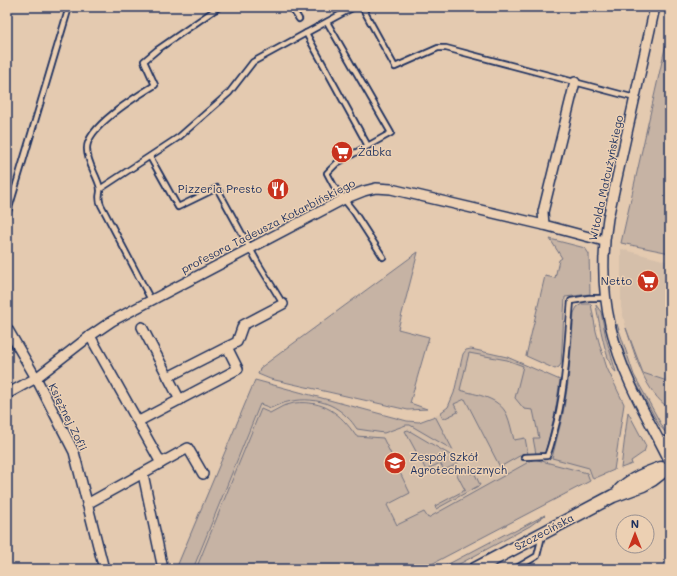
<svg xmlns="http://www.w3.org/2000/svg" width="677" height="576" font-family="Mali,sans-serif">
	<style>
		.built { fill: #d5bfaa }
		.green { fill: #c6b3a4; stroke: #707181 }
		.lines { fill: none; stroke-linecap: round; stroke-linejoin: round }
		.lane-casing { stroke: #1b2f5e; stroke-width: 8 }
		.street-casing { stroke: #1b2f5e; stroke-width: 12 }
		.secondary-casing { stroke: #1b2f5e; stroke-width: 15 }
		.lane { stroke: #ecd0b3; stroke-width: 4.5 }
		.street { stroke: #ecd0b3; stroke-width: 9 }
		.secondary { stroke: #ecd0b3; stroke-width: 12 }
		.labels { text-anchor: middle; stroke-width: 3; stroke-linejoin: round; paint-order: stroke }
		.poi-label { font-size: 11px; fill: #1b2f5e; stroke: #ecd0b3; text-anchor: start }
		.street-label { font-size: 11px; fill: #1b2f5e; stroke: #ecd0b3 }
	</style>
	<rect width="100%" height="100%" fill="#e4cab0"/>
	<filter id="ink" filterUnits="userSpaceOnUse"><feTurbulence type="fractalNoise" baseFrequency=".025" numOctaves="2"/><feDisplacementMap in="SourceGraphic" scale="8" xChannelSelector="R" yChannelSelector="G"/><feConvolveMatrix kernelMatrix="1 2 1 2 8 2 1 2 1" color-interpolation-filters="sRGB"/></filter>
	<g filter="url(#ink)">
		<g class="built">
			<polygon points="621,249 670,262 670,382 643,373 626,328 621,307"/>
			<polygon points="471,349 507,357 560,380 568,383 563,414 593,479 422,569 175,569 255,380 407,421 419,422 435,416 448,407 454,393 463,354 466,350"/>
		</g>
		<g class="green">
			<polygon points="670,26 670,253 621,243"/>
			<polygon points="550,239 585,248 589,254 590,294 565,297 561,364 559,367 555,369 526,356 545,276 555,278 559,260 562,258"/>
			<polygon points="418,252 398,329 429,337 410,403 427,409 408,410 284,382 270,379 258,374 260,368"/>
			<polygon points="582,304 591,304 596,331 601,349 607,368 624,404 614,470 593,479 589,468 552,458 563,414 568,383 574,313 577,307"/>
			<path d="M 596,305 L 601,312 L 606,338 L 616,372 C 607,368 598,317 596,305 Z"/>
			<polygon points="617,324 634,375 666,433 659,425 629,370 616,328"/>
			<path d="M 626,328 L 643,373 L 670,382 L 670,409 C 644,391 636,357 626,328 Z"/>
			<path d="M 471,349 L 507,357 L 560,380 L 555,413 L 545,454 L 536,454 L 533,438 L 539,438 L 533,410 L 524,409 L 515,398 L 523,366 L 507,360 L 469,353 L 460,390 C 477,395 499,397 507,415 C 510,422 512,432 514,440 L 525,438 L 528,454 L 523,454 L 500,467 L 465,399 L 454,404 L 458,412 L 443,419 L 440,413 L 448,407 L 454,393 L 463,354 L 466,350 Z"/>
			<path d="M 255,380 L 407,421 L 419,422 L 435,416 L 453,450 L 410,425 L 406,425 L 384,433 L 357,429 C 354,425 351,420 347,417 C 327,396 295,396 271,408 L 260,404 L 193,569 L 176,569 Z"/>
			<path d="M 294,403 C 324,400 340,413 356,436 L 383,438 L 410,493 L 387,505 L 397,525 L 424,512 L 428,518 L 534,459 L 587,473 L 590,481 L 422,569 L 196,569 L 261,409 L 270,413 L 283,406 Z"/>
			<polygon points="628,412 646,446 644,452 631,461 632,464 621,468"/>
			<polygon points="408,430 452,456 458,464 444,470 440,463 426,470 405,431"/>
			<polygon points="457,470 475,474 480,485 436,509 435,506 465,490 455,471"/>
			<polygon points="545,515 530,526 450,569 439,569 511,531 513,532"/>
		</g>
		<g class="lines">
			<g class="lane-casing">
				<g id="lane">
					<polyline points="291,7 299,19"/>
					<polyline points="362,7 395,67 438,48 446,48 635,98"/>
					<polyline points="327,22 391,133 337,163 327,173 335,188 354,212 383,257"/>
					<polyline points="306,33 368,146"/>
					<polyline points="150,157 178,207 217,188 258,263 283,304"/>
					<polyline points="100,189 179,137 229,93 253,62 354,7"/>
					<polyline points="7,215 69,7"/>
					<path d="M 151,300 L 101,205 C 97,196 101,195 100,188 C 97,175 87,163 87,149 C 86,127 137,96 155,85 L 144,61 L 157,50 L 219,7"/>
					<path d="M 524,457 L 547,456 C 550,449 552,441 554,433 C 566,390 567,345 571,301 L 589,298 L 605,298"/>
					<polyline points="515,569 537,556 542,536"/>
				</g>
			</g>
			<g class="street-casing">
				<g id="street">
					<path d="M 655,7 L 608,218 C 598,276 605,329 630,383 C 642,410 657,435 670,462"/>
					<polyline points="544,225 543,212 575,82"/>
					<polyline points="142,327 180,400"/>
					<polyline points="7,328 36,378 74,452 104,569"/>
					<polyline points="168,377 227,347"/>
					<polyline points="7,394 36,378 90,336 112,321 344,199 364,191 376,188 391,189 544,225 604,241"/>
					<polyline points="139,421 238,369 227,347 237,342 243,325 283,304"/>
					<polyline points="660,441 670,442"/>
					<polyline points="161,463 188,448 203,474"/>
					<polyline points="143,474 163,569"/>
					<polyline points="87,504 161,463 90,336"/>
				</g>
			</g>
			<g class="secondary-casing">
				<g id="secondary">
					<path d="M 620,490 C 631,479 647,473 661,468"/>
					<polyline points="475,569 613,496 643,485 652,480 670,466"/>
				</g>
			</g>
			<use href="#lane" class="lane"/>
			<use href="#street" class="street"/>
			<use href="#secondary" class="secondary"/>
		</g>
	</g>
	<defs>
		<g id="supermarket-disc" transform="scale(1.15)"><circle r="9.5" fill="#c8321e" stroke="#ecd0b3"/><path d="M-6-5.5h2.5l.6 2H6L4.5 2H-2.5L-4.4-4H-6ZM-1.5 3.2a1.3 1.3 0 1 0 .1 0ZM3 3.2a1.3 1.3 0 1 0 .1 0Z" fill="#fff"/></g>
		<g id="restaurant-disc" transform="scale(1.15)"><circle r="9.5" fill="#c8321e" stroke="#ecd0b3"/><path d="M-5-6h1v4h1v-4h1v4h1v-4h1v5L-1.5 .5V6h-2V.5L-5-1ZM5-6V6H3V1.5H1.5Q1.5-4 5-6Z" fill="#fff"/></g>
		<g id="school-disc" transform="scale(1.15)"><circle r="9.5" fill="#c8321e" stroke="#ecd0b3"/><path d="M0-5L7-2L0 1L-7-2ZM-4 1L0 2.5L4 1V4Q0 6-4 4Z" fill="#fff"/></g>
	</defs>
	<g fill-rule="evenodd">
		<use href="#supermarket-disc" x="342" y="152"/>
		<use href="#restaurant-disc" x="278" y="189"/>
		<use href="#supermarket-disc" x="648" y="281"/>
		<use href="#school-disc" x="395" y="463"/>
	</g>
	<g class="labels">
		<g class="poi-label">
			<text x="358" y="156">Żabka</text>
			<text x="262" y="193" text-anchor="end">Pizzeria Presto</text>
			<text x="632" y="285" text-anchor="end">Netto</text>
			<text x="410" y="461">Zespół Szkół<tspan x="410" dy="13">Agrotechnicznych</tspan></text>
		</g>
		<g class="street-label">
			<text transform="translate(606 178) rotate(-78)" y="4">Witolda Małcużyńskiego</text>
			<text transform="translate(268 226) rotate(-27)" y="4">profesora Tadeusza Kotarbińskiego</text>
			<text transform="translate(68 417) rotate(64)" y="4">Księżnej Zofii</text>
			<text transform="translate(544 532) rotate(-28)" y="4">Szczecińska</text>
		</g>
	</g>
	<rect width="677" height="576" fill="none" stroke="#ecd0b3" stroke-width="24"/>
	<rect x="12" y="12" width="653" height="552" fill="none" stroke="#1b2f5e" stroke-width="1.5" filter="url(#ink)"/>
	<g transform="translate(635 534)"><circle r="19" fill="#ecd0b3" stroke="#989091"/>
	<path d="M0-3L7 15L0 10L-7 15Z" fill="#c8321e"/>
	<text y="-6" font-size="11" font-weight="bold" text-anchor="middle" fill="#1b2f5e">N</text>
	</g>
</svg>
